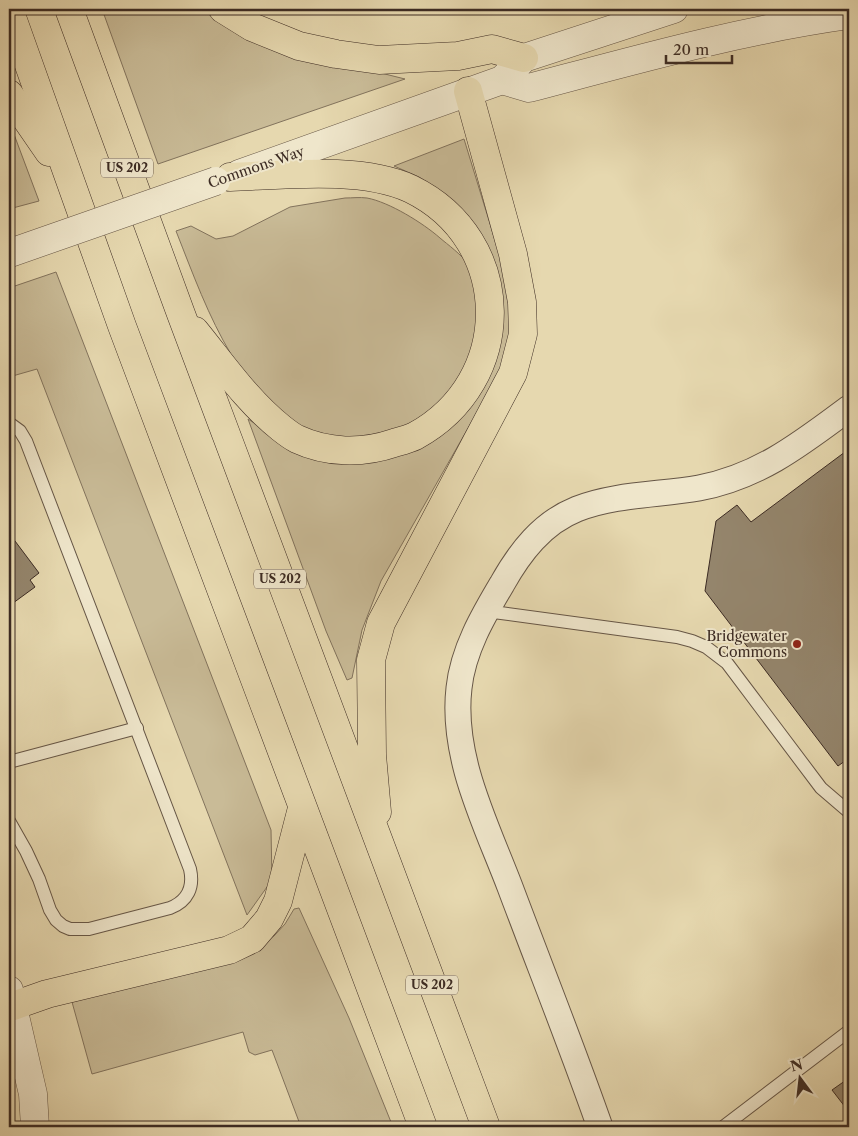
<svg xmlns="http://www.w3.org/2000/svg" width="858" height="1136" font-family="'Libre Caslon Text',serif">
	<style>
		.green { fill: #c9bb97; stroke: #82735d }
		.building { fill: #94856c; stroke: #3c2b23 }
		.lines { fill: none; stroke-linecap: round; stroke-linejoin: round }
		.service-casing { stroke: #665646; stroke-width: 14 }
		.minor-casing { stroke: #665646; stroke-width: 27 }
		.tertiary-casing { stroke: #665646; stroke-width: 29 }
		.trunk-casing { stroke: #3c2b23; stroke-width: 29 }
		.service { stroke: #efe6cb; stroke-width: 12 }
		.minor { stroke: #efe6cb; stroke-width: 25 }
		.tertiary { stroke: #efe6cb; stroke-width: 28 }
		.trunk { stroke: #e6d8af; stroke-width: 28 }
		.tertiary-bridge-casing { stroke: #665646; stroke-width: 29; stroke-linecap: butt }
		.tertiary-bridge { stroke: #efe6cb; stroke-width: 28 }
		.poi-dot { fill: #8f2418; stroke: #efe6cb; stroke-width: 2 }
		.labels { text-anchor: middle; stroke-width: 4; stroke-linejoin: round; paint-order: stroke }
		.shield { fill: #efe6cb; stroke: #726355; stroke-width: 1 }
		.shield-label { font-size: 12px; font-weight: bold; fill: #3c2b23 }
		.street-label { font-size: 14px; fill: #3c2b23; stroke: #efe6cb }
		.poi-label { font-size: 14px; fill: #3c2b23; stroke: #efe6cb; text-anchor: end }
	</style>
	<rect width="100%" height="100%" fill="#e6d8af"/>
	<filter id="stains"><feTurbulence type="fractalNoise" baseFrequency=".004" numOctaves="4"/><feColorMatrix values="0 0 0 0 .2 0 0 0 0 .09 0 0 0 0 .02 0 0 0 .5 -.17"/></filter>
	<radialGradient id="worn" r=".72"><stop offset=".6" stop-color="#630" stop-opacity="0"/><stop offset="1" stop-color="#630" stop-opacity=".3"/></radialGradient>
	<g class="green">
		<polygon points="102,9 201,9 215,19 257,42 405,79 158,164"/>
		<polygon points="9,121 39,201 9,209"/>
		<polygon points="464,139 505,273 510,296 511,330 504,360 496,379 381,581 362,630 352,678 347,680 326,631 248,419 296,450 429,442 449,429 466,411 479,393 492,369 498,349 499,280 493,259 484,239 466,215 441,191 419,177 394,166"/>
		<path d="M 345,198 C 352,198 360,197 367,198 C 389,202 423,223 440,238 C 447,244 462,255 467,263 C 474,276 476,293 477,308 C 482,369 430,430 369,438 C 346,441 319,435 299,426 C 290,422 255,390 247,381 C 241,374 236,364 232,356 C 208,316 193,274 176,231 L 191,226 L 216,239 L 233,236 L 290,207 Z"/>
		<polygon points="56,272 271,830 272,880 247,915 37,369 9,377 9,288"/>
		<polygon points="299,908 349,1018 393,1127 301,1127 272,1050 255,1055 249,1052 243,1032 92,1074 72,1002 248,954 274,936 285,924 294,909"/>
	</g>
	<g class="building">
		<polygon points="849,449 849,758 838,766 705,591 716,521 737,505 751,522"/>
		<polygon points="9,533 39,573 30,580 35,587 9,606"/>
		<polygon points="849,1078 849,1112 832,1090"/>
	</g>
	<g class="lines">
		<g class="service-casing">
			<g id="service">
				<path d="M 9,423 L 20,431 L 26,441 L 190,869 C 194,887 188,901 170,908 L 89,929 L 70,929 L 63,926 L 56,920 L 50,910 L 39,879 L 26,851 L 9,821"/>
				<polyline points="486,611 677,637 692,641 706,647 727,663 821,788 849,812"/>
				<polyline points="9,762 137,728"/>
				<polyline points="723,1127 849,1031"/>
			</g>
		</g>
		<g class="minor-casing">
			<path id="minor" d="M 600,1127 C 572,1047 540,967 510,887 C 486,824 451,757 459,688 C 463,650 483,616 502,584 C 520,552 542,523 577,509 C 615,494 659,495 699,488 C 759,477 802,443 849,408"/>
		</g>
		<g class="tertiary-casing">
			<g id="tertiary">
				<path d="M 502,80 L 529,88 C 635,60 741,30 849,15"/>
				<polyline points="239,174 502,80 524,58 674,9"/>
				<polyline points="9,990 33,1094 35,1127"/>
			</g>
		</g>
		<g class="trunk-casing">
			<g id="trunk">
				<polyline points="9,9 122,326 423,1127"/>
				<polyline points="69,9 181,314 486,1127"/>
				<polyline points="223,9 252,27 299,46 336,54 379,60 458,56 492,49 524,58"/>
				<polyline points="9,94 49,152"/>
				<path d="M 195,331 C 222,364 247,401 281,428 C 286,432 291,436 297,439 C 327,453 362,454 394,443 C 401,441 409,439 415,436 C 516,381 515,240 411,189 C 362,166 283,175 230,177"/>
				<polyline points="377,812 372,755 371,660 381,623 513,373 523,334 522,302 513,254 468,91"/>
				<polyline points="13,1006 47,994 229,950 252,939 269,919 278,901 302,808"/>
			</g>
		</g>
		<use href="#service" class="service"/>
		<use href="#minor" class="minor"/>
		<use href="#tertiary" class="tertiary"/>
		<use href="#trunk" class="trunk"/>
		<g class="tertiary-bridge-casing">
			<polyline id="tertiary-bridge" points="10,253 216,181"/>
		</g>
		<use href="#tertiary-bridge" class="tertiary-bridge"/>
	</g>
	<circle class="poi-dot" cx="797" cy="644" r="5"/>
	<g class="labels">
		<g class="shield">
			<rect x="101" y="158.5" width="52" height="19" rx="4"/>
			<rect x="254" y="569.5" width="52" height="19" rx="4"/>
			<rect x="406" y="975.5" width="52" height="19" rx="4"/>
		</g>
		<g class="shield-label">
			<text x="127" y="172">US 202</text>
			<text x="280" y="583">US 202</text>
			<text x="432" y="989">US 202</text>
		</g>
		<g class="street-label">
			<text transform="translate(256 167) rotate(-19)" y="5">Commons Way</text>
		</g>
		<g class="poi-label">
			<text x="787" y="641">Bridgewater<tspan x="787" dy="16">Commons</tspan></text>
		</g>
	</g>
	<rect width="858" height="1136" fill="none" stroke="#e6d8af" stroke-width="30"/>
	<rect x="10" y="10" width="838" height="1116" fill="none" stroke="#3c2b23" stroke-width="2.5"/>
	<rect x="15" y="15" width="828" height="1106" fill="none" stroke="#3c2b23"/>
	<g transform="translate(800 1078) rotate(345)" stroke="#efe6cb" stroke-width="4" paint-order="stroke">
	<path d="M0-4L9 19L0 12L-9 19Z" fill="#3c2b23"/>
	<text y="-8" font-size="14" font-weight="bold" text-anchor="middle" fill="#3c2b23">N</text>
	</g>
	<path d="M666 55v8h66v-8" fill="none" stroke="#3c2b23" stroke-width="2.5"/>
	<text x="673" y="55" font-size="15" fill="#3c2b23" stroke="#efe6cb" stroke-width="4" paint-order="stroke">20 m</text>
	<rect width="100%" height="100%" filter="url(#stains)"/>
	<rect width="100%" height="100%" fill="url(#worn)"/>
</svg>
